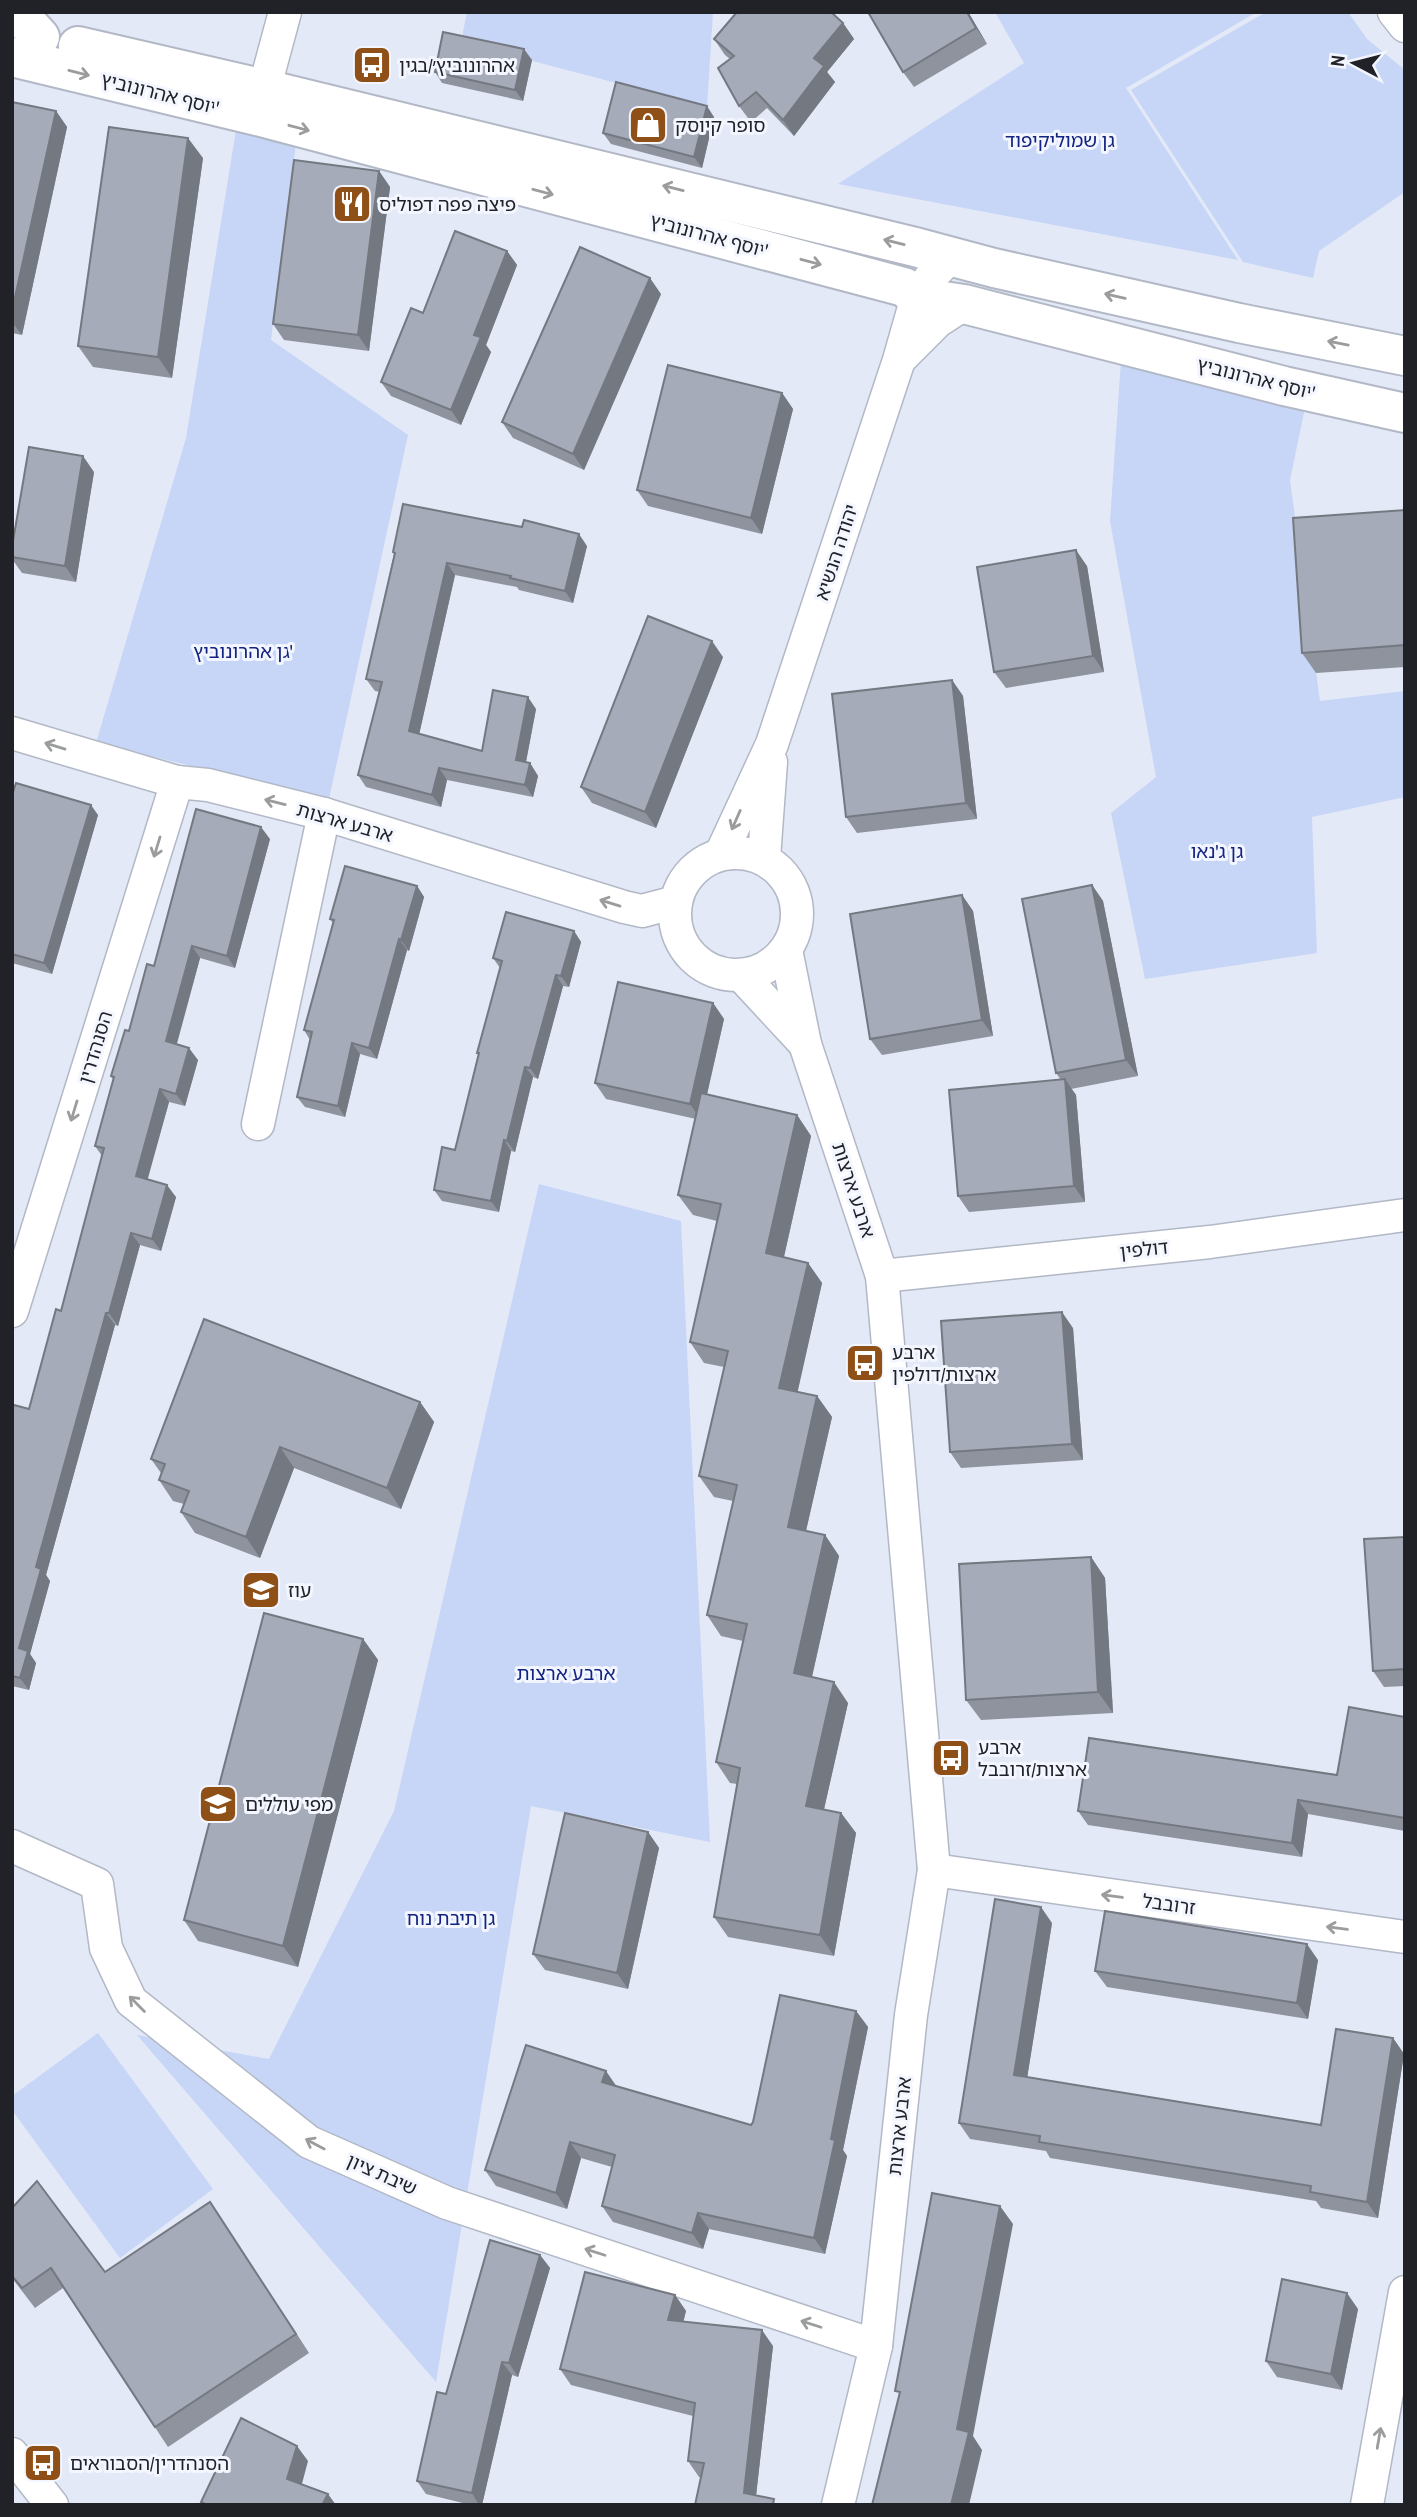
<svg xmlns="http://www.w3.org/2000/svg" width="1417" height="2517" font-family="'Archivo Narrow','Noto Sans Hebrew',sans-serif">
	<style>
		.green { fill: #c7d5f7 }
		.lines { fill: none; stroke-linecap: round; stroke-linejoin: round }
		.street-casing { stroke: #b2b8c5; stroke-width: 35 }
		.secondary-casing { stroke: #b2b8c5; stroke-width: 42 }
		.street { stroke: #fff; stroke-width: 32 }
		.secondary { stroke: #fff; stroke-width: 38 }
		.wall { fill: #8e939e }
		.shaded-wall { fill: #747881 }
		.building { fill: #a5abb8; stroke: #747881; stroke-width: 2 }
		.oneway { stroke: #9b9c9e }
		.labels { text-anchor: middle; stroke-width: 6; stroke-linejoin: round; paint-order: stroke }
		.poi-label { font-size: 19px; fill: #202227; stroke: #f3f6ff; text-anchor: start }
		.street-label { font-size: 19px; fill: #202227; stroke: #f3f6ff }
		.park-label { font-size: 19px; fill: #122381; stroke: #f3f6ff }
	</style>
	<rect width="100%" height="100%" fill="#e3e9f7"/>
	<g class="green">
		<polygon points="467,12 713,12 707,107 461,42"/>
		<polygon points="995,12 1257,12 1126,88 1238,260 838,184 1024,63"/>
		<polygon points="1266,12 1348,12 1367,39 1405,70 1405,192 1319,251 1313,278 1243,262 1131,90"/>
		<polygon points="236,130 296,143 271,340 408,435 329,799 96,743 186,438"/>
		<polygon points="1121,361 1306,403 1290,480 1320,701 1405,691 1405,797 1312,817 1317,953 1145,979 1111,813 1156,777 1110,521"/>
		<polygon points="539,1184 681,1221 710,1842 531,1806 436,2382 137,2035 269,2059 394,1811"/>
		<polygon points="98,2033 213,2189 120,2258 12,2110 12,2096"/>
	</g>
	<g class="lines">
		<g class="street-casing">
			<g id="street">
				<polyline points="1394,12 1405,26"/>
				<polyline points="258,112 285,12"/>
				<polyline points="902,357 938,321 964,304"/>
				<polyline points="12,733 177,782 208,785 324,814 624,907 642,911 676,902"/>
				<circle cx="736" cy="914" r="61"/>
				<polyline points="721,854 772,744 899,360 917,297 930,278 950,257"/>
				<polyline points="764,858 771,762"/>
				<polyline points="786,950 805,1044 882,1276 934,1870 911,2015 876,2346 838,2505"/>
				<polyline points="742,976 805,1044"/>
				<polyline points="258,1124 324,814"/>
				<polyline points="882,1276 1210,1242 1405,1215"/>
				<polyline points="12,1311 177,782"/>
				<polyline points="12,1846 97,1884 106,1948 131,2001 309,2142 447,2203 876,2346"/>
				<polyline points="934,1870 1405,1937"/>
				<polyline points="12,2454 52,2505"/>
				<polyline points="1367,2505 1405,2292"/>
			</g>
		</g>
		<g class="secondary-casing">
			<g id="secondary">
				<polyline points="17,12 40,37"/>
				<polyline points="78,46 265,89 915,247 994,268 1239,323 1405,356"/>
				<polyline points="12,57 257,116 904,287 917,297 964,304 1284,386 1405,413"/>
			</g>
		</g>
		<use href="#street" class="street"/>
		<use href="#secondary" class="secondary"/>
	</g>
	<g class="wall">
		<polygon points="968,12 987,44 914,87 903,72"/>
		<polygon points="843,23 854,39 827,72 835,82 794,136 767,108 751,122 739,106 730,59 725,55 714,39"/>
		<polygon points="532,60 523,101 442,83 435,72"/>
		<polygon points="12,102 56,111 67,127 22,335 12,333"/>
		<polygon points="714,117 702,168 611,144 603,133"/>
		<polygon points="203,158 172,378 93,367 78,346"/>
		<polygon points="379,171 390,187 369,351 284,340 273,324"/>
		<polygon points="507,251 517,265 486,345 491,352 461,425 391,396 381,382 423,313"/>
		<polygon points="661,294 584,470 513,438 502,422"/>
		<polygon points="782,393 793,409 762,534 648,506 637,490"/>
		<polygon points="94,472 76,582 22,573 12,559 12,547"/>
		<polygon points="1405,510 1405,667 1316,673 1302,653"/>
		<polygon points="587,546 573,603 519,590 517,587 455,575 419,734 482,751 536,709 526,762 530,763 538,776 533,797 447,780 441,807 366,787 358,775 380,692 375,691 366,679 394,554 393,552"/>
		<polygon points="1087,566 1104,672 1006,688 994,672"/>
		<polygon points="723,657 656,828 592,803 581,787"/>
		<polygon points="952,680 963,696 977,819 857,833 846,817"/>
		<polygon points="12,795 98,815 52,974 12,963"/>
		<polygon points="270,839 235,968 200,958 177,1044 198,1060 185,1106 169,1102 147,1179 176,1197 161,1251 140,1245 118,1326 115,1325 46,1575 50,1581 30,1654 36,1663 29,1690 12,1686 12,1410 29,1409 61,1311 102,1156 95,1146 113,1079 111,1076 154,966"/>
		<polygon points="1092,885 1103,901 1138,1076 1071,1089 1076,1095 1085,1202 969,1212 958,1196 1061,1080 1056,1073"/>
		<polygon points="417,886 424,897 409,951 407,950 377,1059 360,1054 345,1117 305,1107 297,1097 310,1040 304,1030 333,923 330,919"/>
		<polygon points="962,895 973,911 993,1036 882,1055 870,1039"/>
		<polygon points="574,931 581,942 569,987 563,986 538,1079 533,1077 515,1152 511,1151 499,1212 442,1201 434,1190 455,1150 478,1055 477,1053 500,968 493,958"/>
		<polygon points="713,1003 724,1019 707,1095 797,1115 811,1136 784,1257 808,1263 822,1283 797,1392 817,1396 832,1417 806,1531 825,1535 839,1556 812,1677 848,1703 824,1809 841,1813 856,1833 834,1956 728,1937 714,1917 737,1784 730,1783 716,1762 743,1641 721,1636 707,1615 733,1501 714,1497 699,1476 724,1367 704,1363 690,1342 717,1221 693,1215 678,1195 696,1119 606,1099 595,1083"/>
		<polygon points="1073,1328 1083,1460 961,1468 950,1452"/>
		<polygon points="420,1402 434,1422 401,1509 294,1468 260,1558 195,1533 181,1512 184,1504 173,1501 159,1480 161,1473 151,1459"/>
		<polygon points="1405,1537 1405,1686 1384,1687 1373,1671"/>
		<polygon points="1091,1557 1105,1578 1113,1713 981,1720 966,1700"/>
		<polygon points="363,1639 378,1660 298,1967 198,1941 184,1920"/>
		<polygon points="1405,1717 1405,1831 1308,1814 1302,1857 1088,1825 1078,1811 1337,1775"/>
		<polygon points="648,1832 659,1848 628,1989 545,1970 533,1954"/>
		<polygon points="1052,1923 1027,2078 1321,2125 1393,2038 1404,2054 1378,2218 1321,2208 1316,2201 1050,2158 1046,2151 970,2139 959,2123"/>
		<polygon points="1318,1960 1308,2019 1107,1987 1095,1971"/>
		<polygon points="856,2011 868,2027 843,2150 847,2156 825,2254 709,2229 703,2249 613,2222 602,2206 612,2167 581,2158 567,2209 496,2186 485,2170 616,2086 751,2125"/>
		<polygon points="210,2202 309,2353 168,2447 63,2288 35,2308 12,2278 12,2208 105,2272"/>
		<polygon points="540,2255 550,2268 518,2377 512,2375 482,2505 471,2505 426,2494 417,2481 446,2394"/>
		<polygon points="675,2295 686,2311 683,2321 773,2346 756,2495 778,2505 699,2477 688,2461 693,2416 571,2385 560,2369"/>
		<polygon points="1358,2309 1342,2390 1277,2377 1266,2361"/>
	</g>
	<g class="shaded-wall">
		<polygon points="967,12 968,12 987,44 976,28"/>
		<polygon points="843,23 854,39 827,72 835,82 794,136 783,120 814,58"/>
		<polygon points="524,49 532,60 523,101 515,90"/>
		<polygon points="707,106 714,117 702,168 694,157"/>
		<polygon points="56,111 67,127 22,335 12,322 12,311"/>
		<polygon points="188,138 203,158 172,378 158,357"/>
		<polygon points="379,171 390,187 369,351 358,335"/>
		<polygon points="507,251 517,265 486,345 491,352 461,425 451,410 474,335"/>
		<polygon points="650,278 661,294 584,470 573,454"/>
		<polygon points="782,393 793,409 762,534 751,518"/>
		<polygon points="83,456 94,472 76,582 65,566"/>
		<polygon points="579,534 587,546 573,603 565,591"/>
		<polygon points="1076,550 1087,566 1104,672 1093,656"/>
		<polygon points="447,563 455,575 417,744 409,731"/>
		<polygon points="712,641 723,657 656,828 645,812"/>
		<polygon points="952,680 963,696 977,819 966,803"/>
		<polygon points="528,697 536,709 524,772 516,760"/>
		<polygon points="530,763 538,776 533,797 525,785"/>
		<polygon points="439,768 447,780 441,807 432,795"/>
		<polygon points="91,805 98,815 52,974 44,963"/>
		<polygon points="261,827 270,839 235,968 227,956"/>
		<polygon points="1092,885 1103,901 1138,1076 1126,1060"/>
		<polygon points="417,886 424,897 409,951 401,940"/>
		<polygon points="962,895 973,911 993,1036 982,1020"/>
		<polygon points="574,931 581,942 569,987 561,976"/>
		<polygon points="399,939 407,950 377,1059 369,1048"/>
		<polygon points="192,946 200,958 174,1053 166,1041"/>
		<polygon points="556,975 563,986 538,1079 530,1068"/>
		<polygon points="713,1003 724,1019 701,1120 690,1104"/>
		<polygon points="352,1043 360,1054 345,1117 338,1106"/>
		<polygon points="189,1048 198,1060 185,1106 176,1094"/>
		<polygon points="525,1067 533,1077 515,1152 507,1141"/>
		<polygon points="1065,1079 1076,1095 1085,1202 1074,1186"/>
		<polygon points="160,1089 169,1102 145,1189 136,1176"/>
		<polygon points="797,1115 811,1136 780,1274 766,1253"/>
		<polygon points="504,1140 511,1151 499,1212 491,1201"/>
		<polygon points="167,1185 176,1197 161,1251 152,1239"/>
		<polygon points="131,1233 140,1245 118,1326 109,1313"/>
		<polygon points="808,1263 822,1283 794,1408 779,1388"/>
		<polygon points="1062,1312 1073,1328 1083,1460 1072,1444"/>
		<polygon points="106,1313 115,1325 46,1575 50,1581 30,1654 36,1663 29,1690 20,1678 19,1648 36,1567"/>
		<polygon points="817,1396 832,1417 802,1548 788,1527"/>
		<polygon points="420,1402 434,1422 401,1509 387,1488"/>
		<polygon points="280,1447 294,1468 260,1558 246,1537"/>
		<polygon points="825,1535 839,1556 808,1694 794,1673"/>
		<polygon points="1091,1557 1105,1578 1113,1713 1098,1692"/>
		<polygon points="363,1639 378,1660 298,1967 283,1946"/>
		<polygon points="834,1682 848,1703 820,1827 806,1806"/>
		<polygon points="1298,1800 1308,1814 1302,1857 1292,1843"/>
		<polygon points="841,1813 856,1833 834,1956 820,1935"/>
		<polygon points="648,1832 659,1848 628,1989 617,1973"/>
		<polygon points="1041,1907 1052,1923 1025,2091 1014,2075"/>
		<polygon points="1307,1944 1318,1960 1308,2019 1297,2003"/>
		<polygon points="856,2011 868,2027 843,2150 847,2156 825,2254 814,2238 831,2139"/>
		<polygon points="1393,2038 1404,2054 1378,2218 1367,2202"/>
		<polygon points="606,2071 617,2087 602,2082"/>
		<polygon points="570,2142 581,2158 567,2209 556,2193"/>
		<polygon points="210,2202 223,2222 309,2353 296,2334"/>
		<polygon points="1000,2206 1013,2224 973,2436 982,2450 969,2505 951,2505 957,2429"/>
		<polygon points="698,2213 709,2229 703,2249 692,2233"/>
		<polygon points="540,2255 550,2268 518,2377 509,2363"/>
		<polygon points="1347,2293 1358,2309 1342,2390 1331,2374"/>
		<polygon points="675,2295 686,2311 680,2336 668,2320"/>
		<polygon points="762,2330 773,2346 755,2505 744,2493"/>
		<polygon points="502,2362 512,2375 482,2505 479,2505 472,2493"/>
		<polygon points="297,2446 308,2461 299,2495 287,2479"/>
		<polygon points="328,2494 336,2505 322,2505"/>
	</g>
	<g class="building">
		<polygon points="737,12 831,12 843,23 814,58 824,66 783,120 756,92 739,106 718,68 734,56 714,39"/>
		<polygon points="868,12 967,12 976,28 903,72"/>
		<polygon points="443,32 524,49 515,90 435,72"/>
		<polygon points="616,82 707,106 694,157 603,133"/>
		<polygon points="12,102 56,111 12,311"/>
		<polygon points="109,127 188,138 158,357 78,346"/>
		<polygon points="294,160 379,171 358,335 273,324"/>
		<polygon points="455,231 507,251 474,335 481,337 451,410 381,382 411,308 423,313"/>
		<polygon points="580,247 650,278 573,454 502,422"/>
		<polygon points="668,365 782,393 751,518 637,490"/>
		<polygon points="29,447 83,456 65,566 12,557 12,547"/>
		<polygon points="403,504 522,527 524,520 579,534 565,591 510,578 511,576 447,563 409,731 482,751 493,690 528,697 516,760 530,763 525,785 439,768 432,795 358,775 382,682 366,679 395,553 393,552"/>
		<polygon points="1405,510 1405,645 1302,653 1293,518"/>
		<polygon points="1076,550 1093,656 994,672 977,567"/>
		<polygon points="648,616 712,641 645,812 581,787"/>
		<polygon points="952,680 966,803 846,817 832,694"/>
		<polygon points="16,783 91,805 44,963 12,954 12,795"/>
		<polygon points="196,809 261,827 227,956 192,946 166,1041 189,1048 176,1094 160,1089 136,1176 167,1185 152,1239 131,1233 109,1313 106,1313 36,1567 41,1569 19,1648 28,1651 20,1678 12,1676 12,1410 14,1405 29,1409 56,1309 61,1311 104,1148 95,1146 114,1077 111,1076 125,1030 129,1031 147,964 154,966"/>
		<polygon points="345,866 417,886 401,940 399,939 369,1048 352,1043 338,1106 297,1097 312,1032 304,1030 334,920 330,919"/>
		<polygon points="1092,885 1126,1060 1056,1073 1022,899"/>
		<polygon points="962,895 982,1020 870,1039 850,914"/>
		<polygon points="506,912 574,931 561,976 556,975 530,1068 525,1067 507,1141 504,1140 491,1201 434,1190 442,1147 455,1150 479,1053 477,1053 502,961 493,958"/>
		<polygon points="618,982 713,1003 690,1104 595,1083"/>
		<polygon points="1065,1079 1074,1186 958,1196 949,1090"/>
		<polygon points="701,1093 797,1115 766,1253 808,1263 779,1388 817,1396 788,1527 825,1535 794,1673 834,1682 806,1806 841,1813 820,1935 714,1917 740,1768 716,1762 747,1624 707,1615 737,1485 699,1476 728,1351 690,1342 721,1204 678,1195"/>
		<polygon points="1062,1312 1072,1444 950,1452 941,1321"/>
		<polygon points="204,1319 420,1402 387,1488 280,1447 246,1537 181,1512 189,1491 159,1480 165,1464 151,1459"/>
		<polygon points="1405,1537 1405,1669 1373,1671 1364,1539"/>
		<polygon points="1091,1557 1098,1692 966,1700 959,1564"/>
		<polygon points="264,1613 363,1639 283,1946 184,1920"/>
		<polygon points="1349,1707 1405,1717 1405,1818 1298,1800 1292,1843 1078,1811 1089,1738 1337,1775"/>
		<polygon points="565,1813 648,1832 617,1973 533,1954"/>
		<polygon points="995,1899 1041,1907 1014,2075 1321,2125 1336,2029 1393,2038 1367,2202 1310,2192 1311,2186 1039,2142 1040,2136 959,2123"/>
		<polygon points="1105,1911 1307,1944 1297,2003 1095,1971"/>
		<polygon points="780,1995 856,2011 831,2139 835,2140 814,2238 698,2213 692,2233 602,2206 615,2155 570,2142 556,2193 485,2170 526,2045 606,2071 602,2082 751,2125 753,2122"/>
		<polygon points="37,2181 105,2272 210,2202 296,2334 155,2427 51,2268 22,2288 12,2276 12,2208"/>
		<polygon points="932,2193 1000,2206 957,2429 969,2432 951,2505 872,2505 900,2392 895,2391"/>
		<polygon points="490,2240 540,2255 509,2363 502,2362 472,2493 417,2481 437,2392 446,2394"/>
		<polygon points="585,2272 675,2295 668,2320 762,2330 744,2493 774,2499 773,2505 695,2505 704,2463 688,2461 695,2403 560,2369"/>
		<polygon points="1282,2279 1347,2293 1331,2374 1266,2361"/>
		<polygon points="241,2418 297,2446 287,2479 328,2494 322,2505 207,2505 201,2502"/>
	</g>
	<defs><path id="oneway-shaft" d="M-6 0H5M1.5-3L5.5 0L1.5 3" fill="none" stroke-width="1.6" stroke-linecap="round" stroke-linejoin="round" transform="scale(1.75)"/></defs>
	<g class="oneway">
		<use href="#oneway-shaft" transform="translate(79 73) rotate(14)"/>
		<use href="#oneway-shaft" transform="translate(299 128) rotate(15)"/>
		<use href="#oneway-shaft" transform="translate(673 188) rotate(-166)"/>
		<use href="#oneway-shaft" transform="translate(543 192) rotate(15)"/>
		<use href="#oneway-shaft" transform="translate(894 242) rotate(-166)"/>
		<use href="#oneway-shaft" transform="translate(811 262) rotate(15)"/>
		<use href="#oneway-shaft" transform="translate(1115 296) rotate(-167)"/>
		<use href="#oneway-shaft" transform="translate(1338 343) rotate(-169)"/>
		<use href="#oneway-shaft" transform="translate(55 746) rotate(-163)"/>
		<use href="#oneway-shaft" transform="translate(275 802) rotate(-166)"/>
		<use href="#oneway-shaft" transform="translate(736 820) rotate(114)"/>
		<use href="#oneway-shaft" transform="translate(157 847) rotate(107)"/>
		<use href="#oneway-shaft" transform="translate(610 903) rotate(-163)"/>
		<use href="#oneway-shaft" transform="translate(74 1111) rotate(107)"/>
		<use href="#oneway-shaft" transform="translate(1112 1896) rotate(-172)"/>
		<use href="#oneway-shaft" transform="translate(1337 1928) rotate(-172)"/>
		<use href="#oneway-shaft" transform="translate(137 2004) rotate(-135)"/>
		<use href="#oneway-shaft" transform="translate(315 2144) rotate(-152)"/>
		<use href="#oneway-shaft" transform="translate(595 2252) rotate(-162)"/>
		<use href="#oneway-shaft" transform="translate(811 2324) rotate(-162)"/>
		<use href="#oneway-shaft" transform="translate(1379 2438) rotate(-80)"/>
	</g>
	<defs>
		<g id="bus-square" transform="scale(2.0125)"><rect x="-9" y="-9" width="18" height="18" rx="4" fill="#8f5017" stroke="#f3f6ff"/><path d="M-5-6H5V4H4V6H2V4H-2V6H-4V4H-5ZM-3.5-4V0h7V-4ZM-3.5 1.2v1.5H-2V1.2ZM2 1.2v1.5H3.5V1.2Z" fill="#fff"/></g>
		<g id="shop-square" transform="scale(2.0125)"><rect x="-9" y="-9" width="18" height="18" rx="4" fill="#8f5017" stroke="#f3f6ff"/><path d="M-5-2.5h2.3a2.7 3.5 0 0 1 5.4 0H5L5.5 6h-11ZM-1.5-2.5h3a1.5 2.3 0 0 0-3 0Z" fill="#fff"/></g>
		<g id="restaurant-square" transform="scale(2.0125)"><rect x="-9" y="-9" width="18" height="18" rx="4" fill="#8f5017" stroke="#f3f6ff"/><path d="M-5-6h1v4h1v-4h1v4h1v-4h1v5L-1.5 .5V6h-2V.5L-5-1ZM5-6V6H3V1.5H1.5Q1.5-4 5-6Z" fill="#fff"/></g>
		<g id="school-square" transform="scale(2.0125)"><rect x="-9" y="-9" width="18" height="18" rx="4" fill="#8f5017" stroke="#f3f6ff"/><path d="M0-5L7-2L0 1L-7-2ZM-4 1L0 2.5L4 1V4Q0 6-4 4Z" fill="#fff"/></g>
	</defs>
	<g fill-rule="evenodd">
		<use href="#bus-square" x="372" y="65"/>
		<use href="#shop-square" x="648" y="125"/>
		<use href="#restaurant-square" x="352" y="204"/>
		<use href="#bus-square" x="865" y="1363"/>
		<use href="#school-square" x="261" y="1590"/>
		<use href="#bus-square" x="951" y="1758"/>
		<use href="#school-square" x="218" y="1804"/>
		<use href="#bus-square" x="43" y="2463"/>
	</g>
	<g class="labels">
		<g class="poi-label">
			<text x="399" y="72">אהרונוביץ׳/בגין</text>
			<text x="675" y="132">סופר קיוסק</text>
			<text x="379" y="211">פיצה פפה דפוליס</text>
			<text x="892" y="1359">ארבע<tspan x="892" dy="22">ארצות/דולפין</tspan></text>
			<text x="288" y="1597">עוז</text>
			<text x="978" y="1754">ארבע<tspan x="978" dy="22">ארצות/זרובבל</tspan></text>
			<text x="245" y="1811">מפי עוללים</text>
			<text x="70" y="2470">הסנהדרין/הסבוראים</text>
		</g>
		<g class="street-label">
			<text transform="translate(160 93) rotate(14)" y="7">יוסף אהרונוביץ'</text>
			<text transform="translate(709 235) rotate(15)" y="7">יוסף אהרונוביץ'</text>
			<text transform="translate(1256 378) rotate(14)" y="7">יוסף אהרונוביץ'</text>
			<text transform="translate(836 552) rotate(-72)" y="7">יהודה הנשיא</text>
			<text transform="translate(345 822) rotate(16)" y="7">ארבע ארצות</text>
			<text transform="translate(95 1047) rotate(-73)" y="7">הסנהדרין</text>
			<text transform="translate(854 1190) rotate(72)" y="7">ארבע ארצות</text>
			<text transform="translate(1144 1249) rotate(-6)" y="7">דולפין</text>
			<text transform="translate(1169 1904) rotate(8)" y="7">זרובבל</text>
			<text transform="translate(899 2126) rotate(-84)" y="7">ארבע ארצות</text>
			<text transform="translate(382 2174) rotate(24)" y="7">שיבת ציון</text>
		</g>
		<g class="park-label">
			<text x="1060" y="147">גן שמוליקיפוד</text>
			<text x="243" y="658">גן אהרונוביץ'</text>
			<text x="1217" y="858">גן ג'נאו</text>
			<text x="566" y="1680">ארבע ארצות</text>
			<text x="451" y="1925">גן תיבת נוח</text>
		</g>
	</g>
	<rect width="1417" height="2517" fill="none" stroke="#202227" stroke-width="28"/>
	<g transform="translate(1354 63) rotate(277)" stroke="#f3f6ff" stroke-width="5" paint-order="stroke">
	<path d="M0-5L12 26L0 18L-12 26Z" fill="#202227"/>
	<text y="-10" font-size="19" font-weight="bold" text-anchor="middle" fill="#202227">N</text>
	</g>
</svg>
